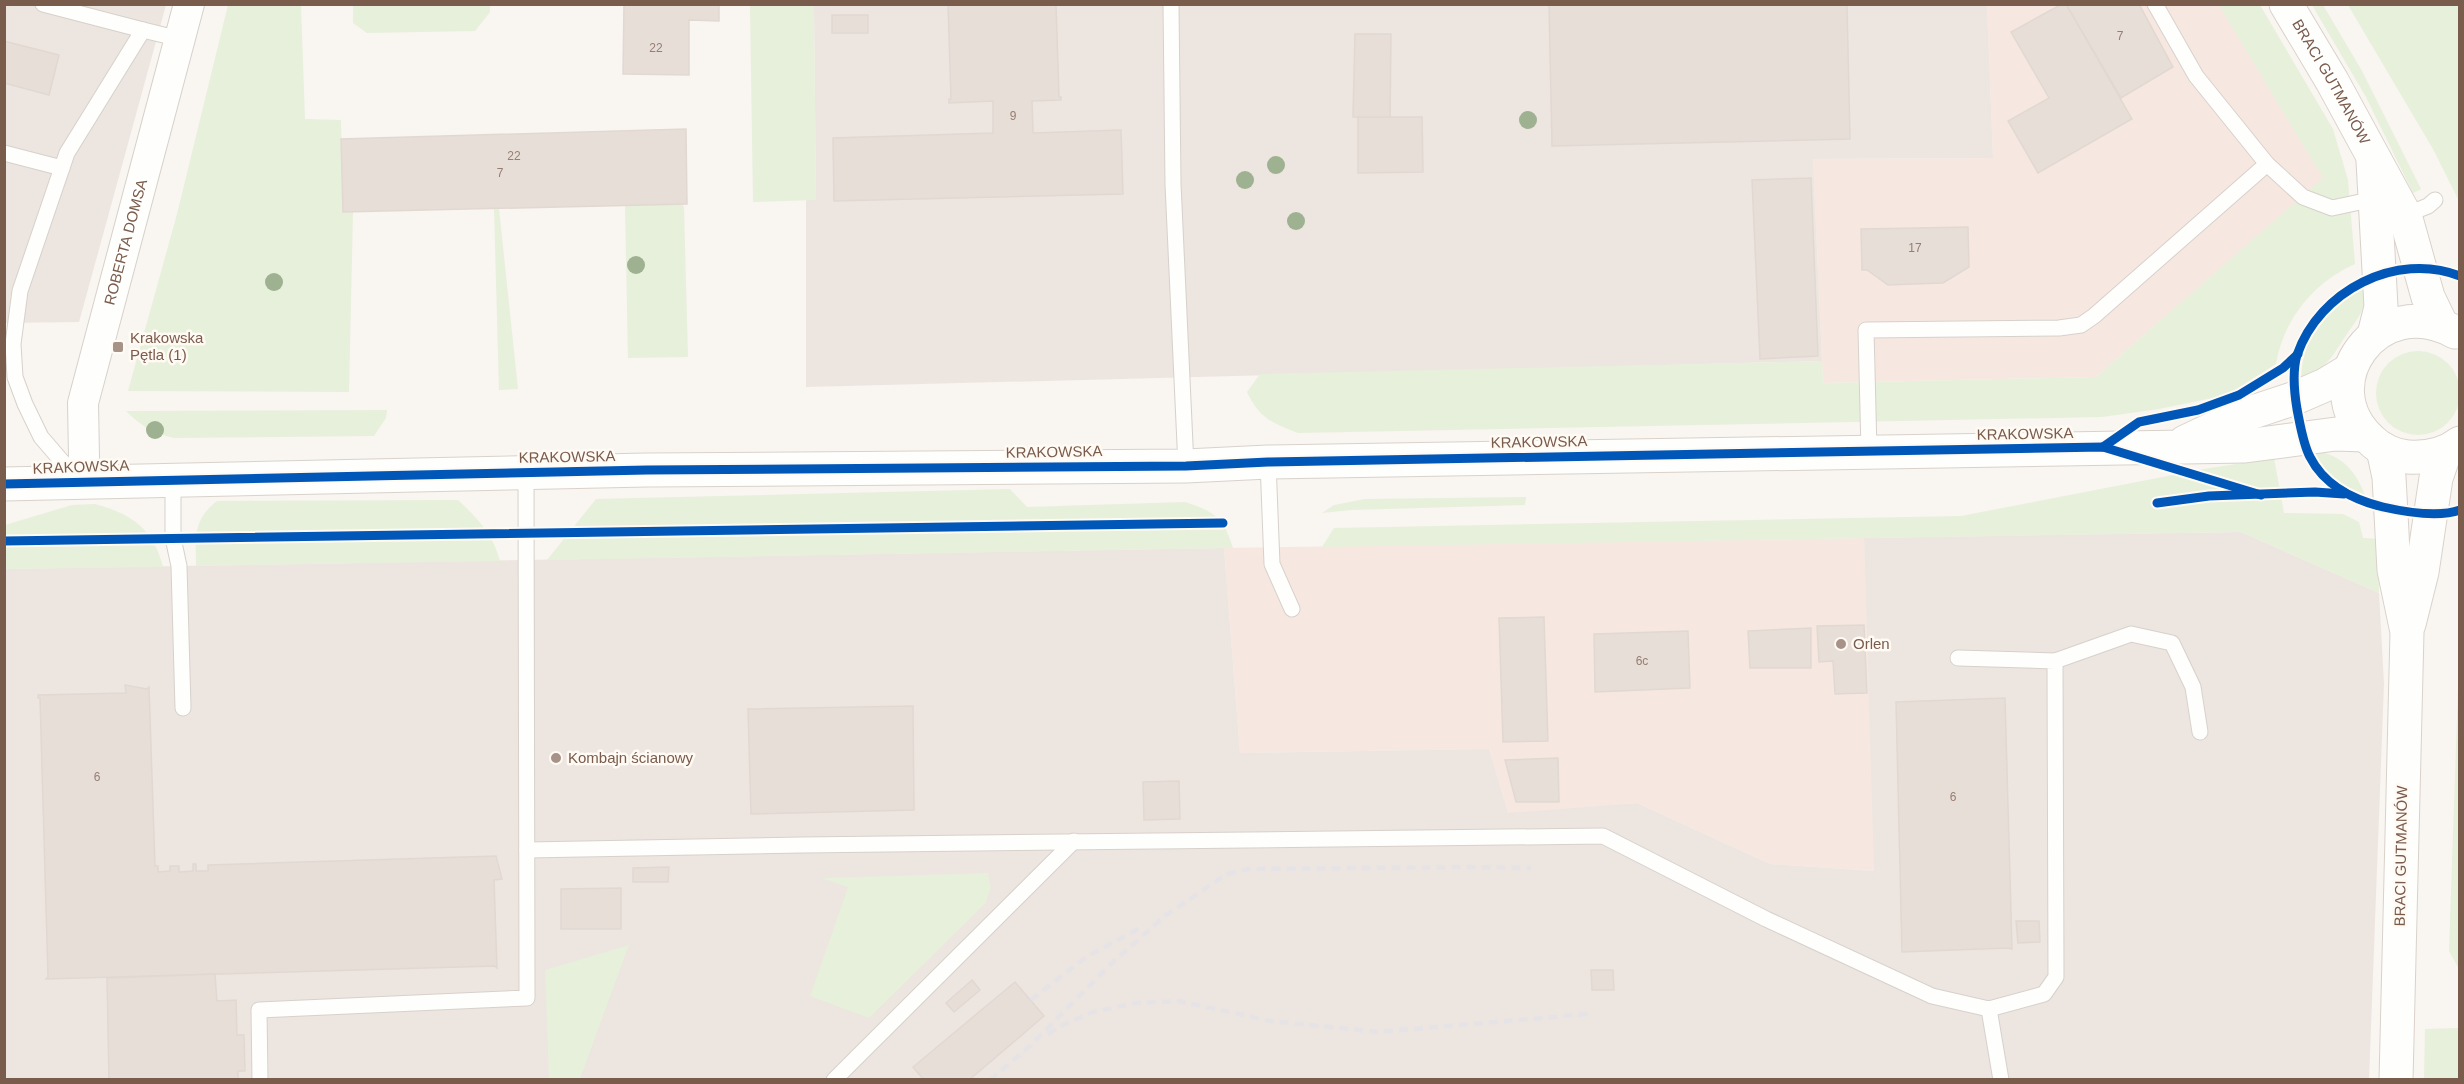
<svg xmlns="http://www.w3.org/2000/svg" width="2464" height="1084" font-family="Arial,sans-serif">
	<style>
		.commercial { fill: #f6e8e1 }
		.industrial { fill: #ede5e0 }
		.green { fill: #e7f0db }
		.building { fill: #e6ded7; stroke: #e2d8d2; stroke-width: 1.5 }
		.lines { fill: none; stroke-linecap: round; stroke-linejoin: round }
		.lane-casing { stroke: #d7d1cb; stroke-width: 17 }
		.street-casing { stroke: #d7d1cb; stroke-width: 32 }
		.secondary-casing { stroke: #d9d2cb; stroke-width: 35 }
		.lane { stroke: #fefefd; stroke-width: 15 }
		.street { stroke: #fefefd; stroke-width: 30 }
		.secondary { stroke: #fefefd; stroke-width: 33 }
		.rail { stroke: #e6e3e7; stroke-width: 4.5; stroke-dasharray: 9 6; stroke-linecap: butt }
		.cycleway-casing { stroke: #fffaf3; stroke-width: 13 }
		.cycleway { stroke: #0057b8; stroke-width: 9 }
		.tree { fill: #9eb190 }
		.poi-dot { fill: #a69286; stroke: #fffaf3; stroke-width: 2 }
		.labels { text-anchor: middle; stroke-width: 5; stroke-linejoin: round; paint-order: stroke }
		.number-label { font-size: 12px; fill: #977e72 }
		.street-label { font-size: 15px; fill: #7a5c4d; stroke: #fffaf3 }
		.poi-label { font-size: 15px; fill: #7a5c4d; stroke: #fffaf3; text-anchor: start }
	</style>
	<rect width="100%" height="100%" fill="#f9f5f0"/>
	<g class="commercial">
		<polygon points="2219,4 2324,178 2096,377 1823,383 1813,159 1993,158 1987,5"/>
		<polygon points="1864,538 1875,871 1770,864 1637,803 1508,814 1489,749 1240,753 1224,548"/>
	</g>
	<g class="industrial">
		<polygon points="4,5 166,5 79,322 5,323"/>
		<polygon points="814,5 1987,5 1993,158 1813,159 1822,361 806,387 806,200 816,199"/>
		<polygon points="2241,532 2379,593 2384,684 2369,1079 5,1079 4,569 1224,548 1240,753 1489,749 1508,813 1637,803 1770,864 1874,871 1864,538"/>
	</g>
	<g class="green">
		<polygon points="228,5 301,5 305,119 341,120 343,212 353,212 349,392 128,391 177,214"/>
		<polygon points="353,5 490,5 490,12 475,31 367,33 353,23"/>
		<polygon points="750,5 814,5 816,200 753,202"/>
		<path d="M 2219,5 L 2260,5 L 2333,129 L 2348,180 L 2355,264 C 2314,282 2283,320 2276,364 L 2227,395 L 2159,409 L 2102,417 L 1298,433 C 1272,423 1259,418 1247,392 L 1260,374 L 1822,361 L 1823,383 L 2096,377 L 2323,178 Z"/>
		<polygon points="2312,5 2323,5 2362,71 2421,189 2413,193 2366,97"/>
		<polygon points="2348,5 2459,5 2459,201 2433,149"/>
		<polygon points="682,204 684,207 688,357 628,358 625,205"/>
		<polygon points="494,209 499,209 518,389 499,390"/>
		<path d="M 2366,287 C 2365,311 2360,315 2347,334 C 2330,359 2330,365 2301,379 C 2303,333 2326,308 2366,287 Z"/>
		<circle cx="2418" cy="393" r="42"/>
		<path d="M 387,410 L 386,418 L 374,436 L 174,438 C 154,434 141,426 126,411 Z"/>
		<path d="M 2314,451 C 2343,454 2358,474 2367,501 C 2345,490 2323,474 2314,451 Z"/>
		<polygon points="2274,458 2284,513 2343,514 2359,522 2363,538 2378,539 2379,593 2241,532 1322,547 1334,528 1961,516 2204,469"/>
		<path d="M 1010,489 L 1027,507 L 1185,502 C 1214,511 1224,518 1233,548 L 547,560 L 596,499 Z"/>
		<polygon points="1526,497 1525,505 1351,510 1322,513 1334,505 1365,499"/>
		<path d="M 458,500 C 478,519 493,534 500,561 L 196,566 C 196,537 192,521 217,501 Z"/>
		<path d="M 95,504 C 132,514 153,529 163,567 L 5,569 L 5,525 L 72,505 Z"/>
		<polygon points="2459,659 2460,969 2459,969 2449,951"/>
		<polygon points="988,873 991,887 986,903 869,1018 810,996 848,887 821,878"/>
		<polygon points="629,945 580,1079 549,1079 545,970"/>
		<polygon points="2459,1018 2459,1079 2424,1079 2425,1029 2458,1028"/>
	</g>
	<g class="building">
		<polygon points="624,4 719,4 719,21 689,20 689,75 623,74"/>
		<polygon points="948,4 1056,4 1059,97 1061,97 1061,100 1032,101 1033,133 1121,130 1123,194 834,201 833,138 993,133 993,101 949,103 949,99 951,99"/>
		<polygon points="1549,4 1847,4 1850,139 1552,146"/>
		<polygon points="2062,4 2066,4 2132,119 2038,173 2008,121 2049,98 2011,32"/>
		<polygon points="2066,4 2139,4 2173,67 2121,98"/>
		<rect x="832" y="15" width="36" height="18"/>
		<polygon points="1355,34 1391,34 1390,118 1353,117"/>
		<polygon points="4,41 59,55 49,95 4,83"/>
		<polygon points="1358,117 1422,117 1423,172 1358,173"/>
		<polygon points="686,129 687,204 343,212 341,139"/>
		<polygon points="1811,178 1818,356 1760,359 1752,180"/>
		<polygon points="1968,227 1969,267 1943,283 1888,285 1867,270 1862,270 1861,229"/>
		<polygon points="1544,617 1548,741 1503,742 1499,618"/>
		<polygon points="1864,625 1867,693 1835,694 1833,661 1819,662 1817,626"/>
		<polygon points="1811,628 1811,668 1750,668 1748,631"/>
		<polygon points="1688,631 1690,688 1595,692 1594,634"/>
		<polygon points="125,685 147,689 149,687 155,866 158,866 158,872 170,871 170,866 179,866 179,872 193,871 193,864 196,864 196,871 208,871 208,865 496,856 502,879 494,880 497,968 495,966 46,979 48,977 40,698 38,698 38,695 126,693"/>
		<polygon points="2005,698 2012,949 2008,948 1902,952 1896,702"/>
		<polygon points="913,706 914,810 751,814 748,709"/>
		<polygon points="1558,758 1559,802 1516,802 1505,760"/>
		<polygon points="1179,781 1180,819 1144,820 1143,782"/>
		<polygon points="669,867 668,882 633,882 633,868"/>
		<polygon points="621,888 621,929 561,929 561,889"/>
		<polygon points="2016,921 2039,921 2040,942 2018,943"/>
		<polygon points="1591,970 1613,970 1614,990 1592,990"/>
		<polygon points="215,974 217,1001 236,1000 237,1035 244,1035 245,1071 238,1071 238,1080 109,1080 107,978"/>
		<polygon points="972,980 980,990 954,1012 946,1003"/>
		<polygon points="1015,982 1044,1016 969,1080 924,1080 913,1067"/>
	</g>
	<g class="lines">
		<g class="lane-casing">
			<g id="lane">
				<polyline points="43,4 143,30"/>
				<polyline points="1171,4 1173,184 1186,466"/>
				<polyline points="2155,4 2196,76 2267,164 2303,197 2332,208 2374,199"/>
				<polyline points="4,153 62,168"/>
				<polyline points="2405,215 2428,206 2435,200"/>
				<polyline points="1869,451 1866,330 2059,328 2081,325 2094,316 2267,164"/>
				<polyline points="1268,462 1272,564 1292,609"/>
				<polyline points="173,479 173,538 179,566 183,708"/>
				<polyline points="78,480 41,437 25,404 15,377 13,344 20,291 67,153 143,30 180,39"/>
				<polyline points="2055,661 2131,634 2172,643 2193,687 2200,732"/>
				<polyline points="527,850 802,845 1603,836 1766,919 1932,996 1989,1009 2044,994 2056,977 2055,661 1958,658"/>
				<polyline points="1989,1009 2001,1080"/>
				<polyline points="260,1080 259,1010 527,998 526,473"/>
				<polyline points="834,1080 1074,841"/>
			</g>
		</g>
		<g class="street-casing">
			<g id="street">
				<path id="s1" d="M 79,482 L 84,457 L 83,403 L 189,4"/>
			</g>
		</g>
		<g class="secondary-casing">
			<g id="secondary">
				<path id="s2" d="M 2286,4 L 2332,81 L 2405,215 L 2428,297 L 2441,324"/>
				<polyline points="2373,161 2381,307 2374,335"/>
				<path d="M 2455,332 C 2378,289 2310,385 2371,440 C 2380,449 2394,456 2408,457 C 2426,458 2445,455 2460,443"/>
				<polyline points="2185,442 2238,417 2295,398 2325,385 2350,370"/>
				<polyline points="2383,449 2389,477 2394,570 2407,632 2396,1080"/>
				<polyline points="4,484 647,470 1186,466 1268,462 2245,446 2336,434 2365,435"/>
				<polyline points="2409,624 2422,572 2436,478 2445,452"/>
			</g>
		</g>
		<use href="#lane" class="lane"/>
		<use href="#street" class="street"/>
		<use href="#secondary" class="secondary"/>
		<g class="rail">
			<polyline points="1031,1000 1086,957 1144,926"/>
			<polyline points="1048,1034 1063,1025 1093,1012 1136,1003 1179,1001 1271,1021 1378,1032 1588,1014"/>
			<polyline points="990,1080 1031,1045 1113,962 1166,915 1227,874 1249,869 1471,867 1531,868"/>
		</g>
		<g class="cycleway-casing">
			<g id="cycleway">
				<path d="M 2460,276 C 2396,251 2319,291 2297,355 C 2292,372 2294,391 2297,409 C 2300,424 2303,444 2310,457 C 2324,485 2354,500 2383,507 C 2405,512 2438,518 2460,510"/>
				<polyline points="2103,447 2139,422 2198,410 2239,395 2283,368 2298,354"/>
				<polyline points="4,484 647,470 1186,466 1268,462 2103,447 2261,495"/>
				<polyline points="2157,503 2209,496 2315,492 2344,494"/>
				<polyline points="4,541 1223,523"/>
			</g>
		</g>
		<use href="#cycleway" class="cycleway"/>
	</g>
	<g class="tree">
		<circle cx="1528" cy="120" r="9"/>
		<circle cx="1276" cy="165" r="9"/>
		<circle cx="1245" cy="180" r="9"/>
		<circle cx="1296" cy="221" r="9"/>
		<circle cx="636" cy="265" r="9"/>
		<circle cx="274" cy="282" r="9"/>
		<circle cx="155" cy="430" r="9"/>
	</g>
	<g class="poi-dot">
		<rect x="112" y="341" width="12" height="12" rx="3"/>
		<circle cx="1841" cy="644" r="6"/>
		<circle cx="556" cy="758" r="6"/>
	</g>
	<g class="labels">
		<g class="number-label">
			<text x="2120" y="40">7</text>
			<text x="656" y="52">22</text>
			<text x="1013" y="120">9</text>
			<text x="514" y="160">22</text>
			<text x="500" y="177">7</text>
			<text x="1915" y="252">17</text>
			<text x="1642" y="665">6c</text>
			<text x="97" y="781">6</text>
			<text x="1953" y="801">6</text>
		</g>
		<g class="street-label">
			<text dy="5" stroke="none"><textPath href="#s2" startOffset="90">BRACI GUTMANÓW</textPath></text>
			<text dy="5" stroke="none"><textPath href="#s1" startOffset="246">ROBERTA DOMSA</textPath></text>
			<text transform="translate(2025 434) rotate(-1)" y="5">KRAKOWSKA</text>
			<text transform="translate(1539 442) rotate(-1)" y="5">KRAKOWSKA</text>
			<text transform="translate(1054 452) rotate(-1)" y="5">KRAKOWSKA</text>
			<text transform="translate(567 457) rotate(-1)" y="5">KRAKOWSKA</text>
			<text transform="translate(81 467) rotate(-2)" y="5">KRAKOWSKA</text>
			<text transform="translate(2401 856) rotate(-89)" y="5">BRACI GUTMANÓW</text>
		</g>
		<g class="poi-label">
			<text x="130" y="343">Krakowska<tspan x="130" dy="17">Pętla (1)</tspan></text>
			<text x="1853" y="649">Orlen</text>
			<text x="568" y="763">Kombajn ścianowy</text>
		</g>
	</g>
	<rect width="2464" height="1084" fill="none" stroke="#7a5c4d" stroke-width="12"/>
</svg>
